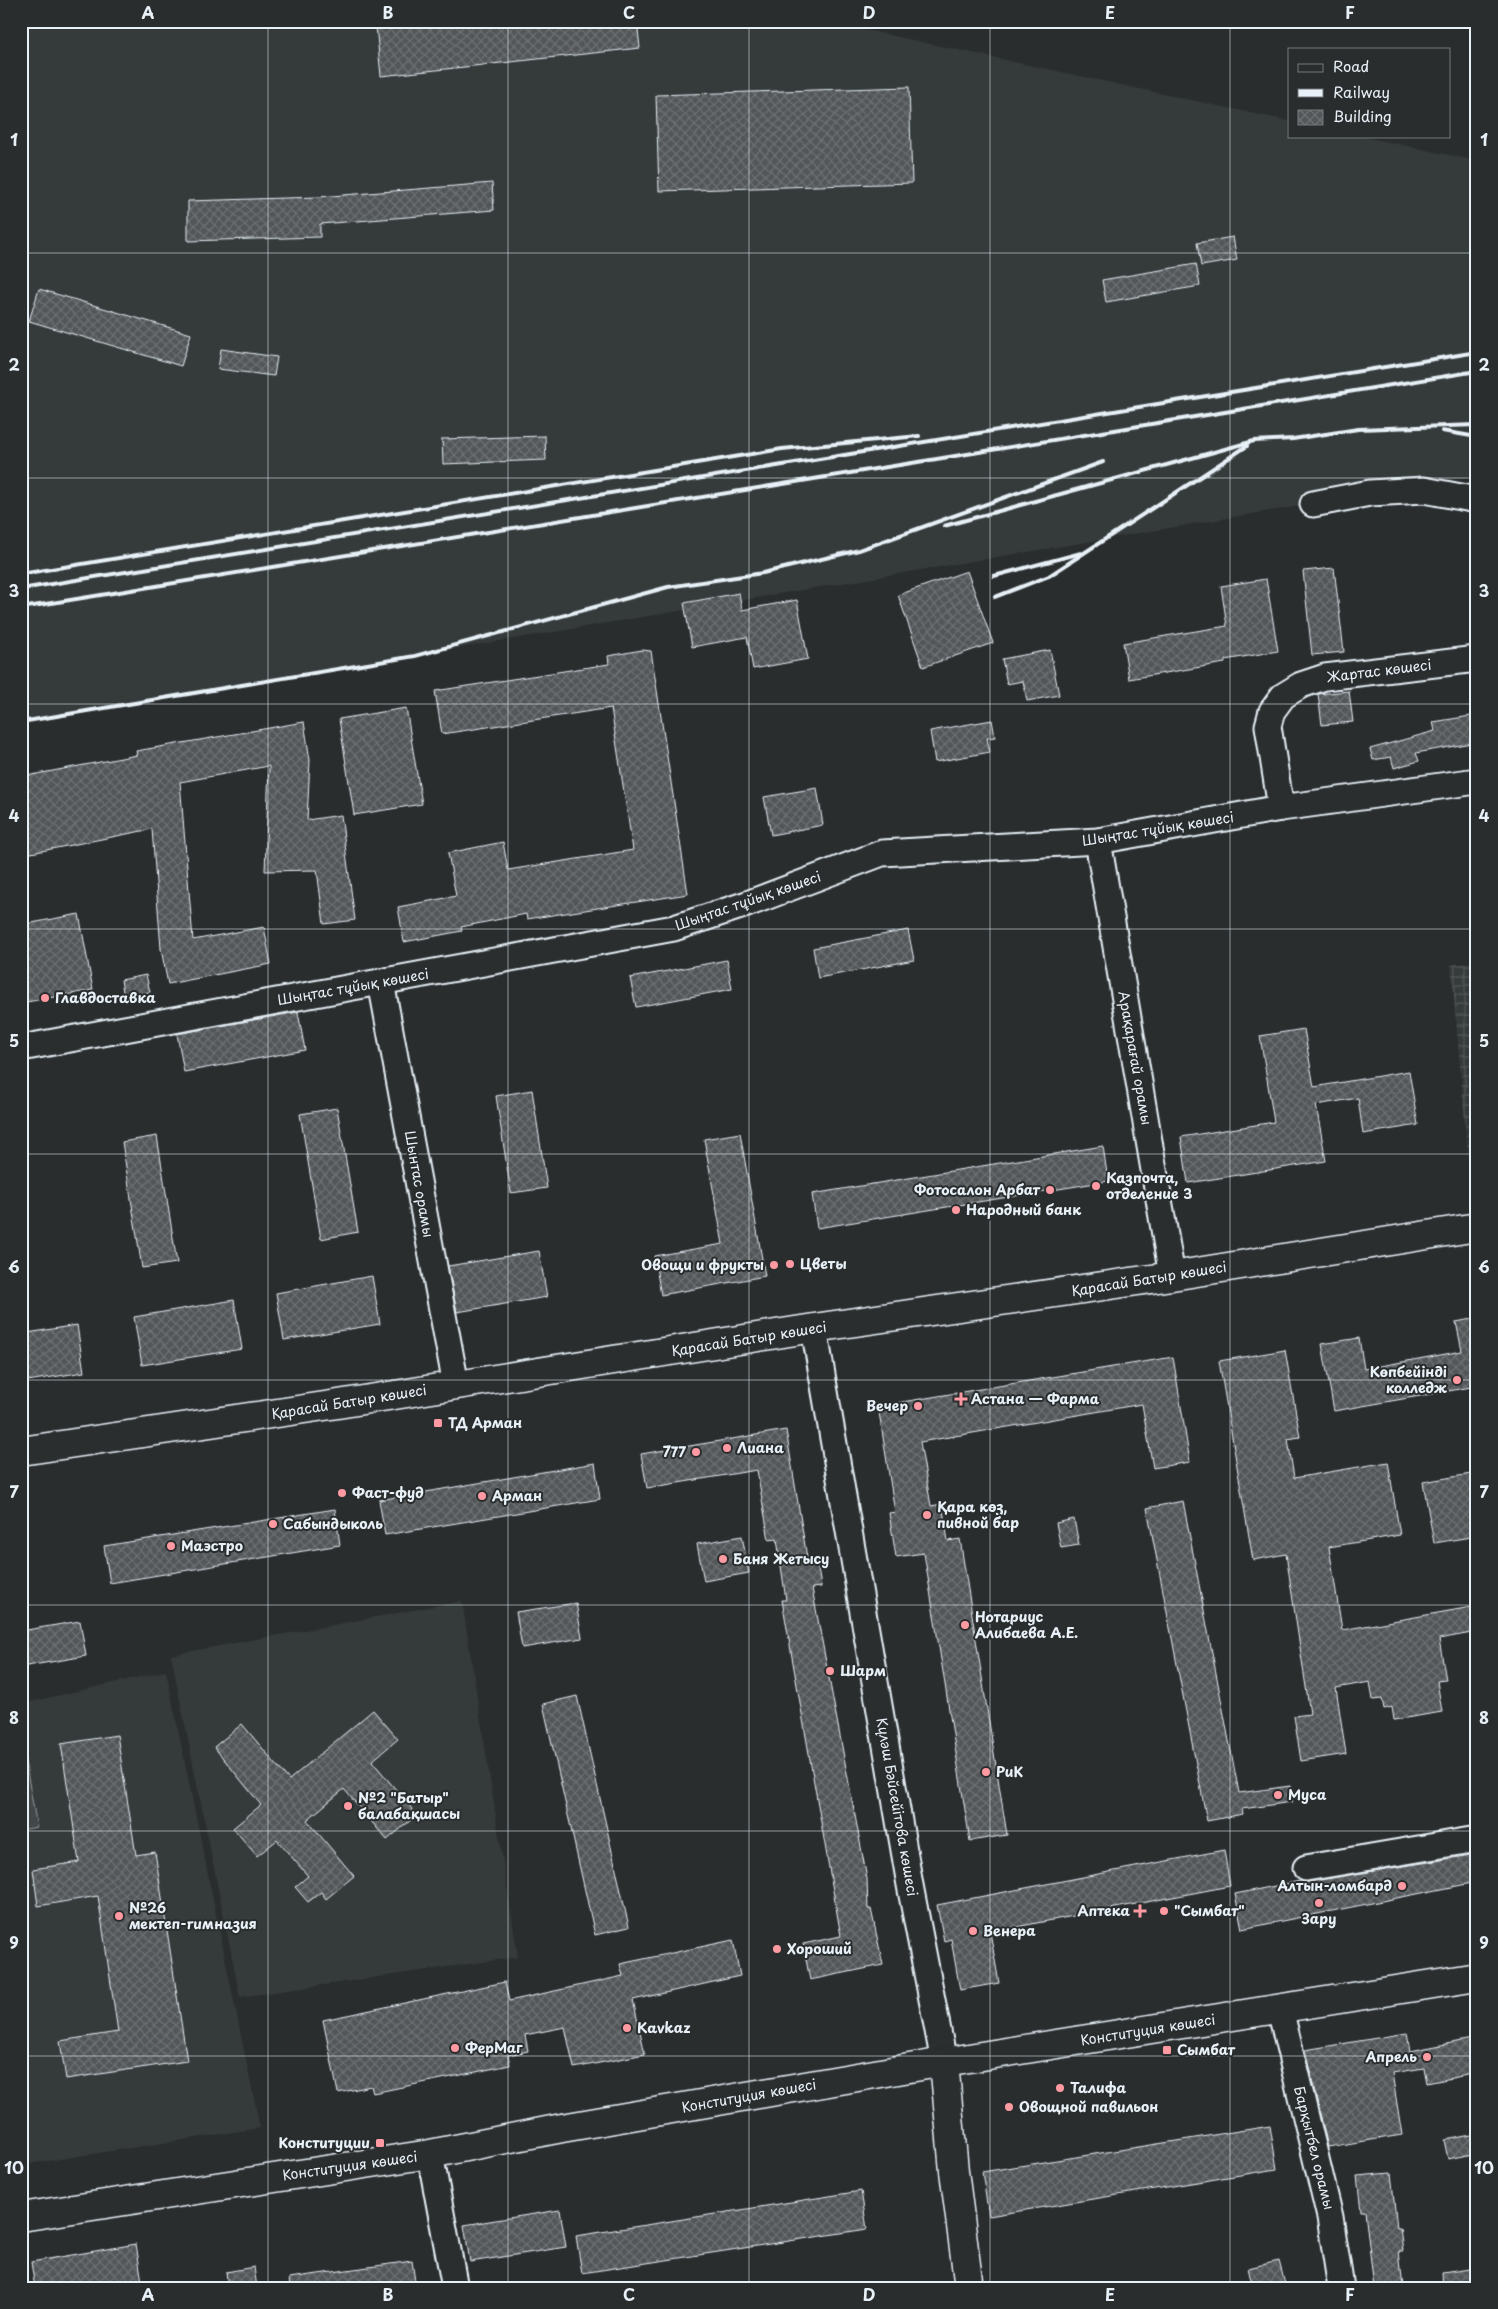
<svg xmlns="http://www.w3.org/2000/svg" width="1498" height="2309" font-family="'Playpen Sans',sans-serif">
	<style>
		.built { fill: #363a3b }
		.industrial { fill: url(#industrial-grid) }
		.park { fill: #424648; stroke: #959ca0 }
		.building { fill: url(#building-cross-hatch); stroke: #e8f1f8 }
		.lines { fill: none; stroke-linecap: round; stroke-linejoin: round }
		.street-casing { stroke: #e8f1f8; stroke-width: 29 }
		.secondary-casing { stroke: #e8f1f8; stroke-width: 31 }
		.street { stroke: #2a2d2e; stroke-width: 25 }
		.secondary { stroke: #2a2d2e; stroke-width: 28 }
		.rail { stroke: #e8f1f8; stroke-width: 4 }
		.grid { fill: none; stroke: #e8f1f8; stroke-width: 1; stroke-opacity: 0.55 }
		.poi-dot { fill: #ff9aa2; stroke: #2a2d2e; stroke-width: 2 }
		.labels { text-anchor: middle; stroke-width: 4; stroke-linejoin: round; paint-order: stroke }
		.street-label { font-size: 14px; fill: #e8f1f8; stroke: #2a2d2e }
		.poi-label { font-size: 14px; font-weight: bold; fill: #e8f1f8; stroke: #2a2d2e; text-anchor: start }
		.neatline { fill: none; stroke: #e8f1f8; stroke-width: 2 }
		.grid-label { font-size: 16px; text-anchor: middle; font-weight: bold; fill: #e8f1f8 }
	</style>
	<defs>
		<pattern id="industrial-grid" width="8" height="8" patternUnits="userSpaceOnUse" patternTransform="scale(1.25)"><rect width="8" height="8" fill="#363a3b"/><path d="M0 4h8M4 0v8" fill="none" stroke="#535758"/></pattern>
		<pattern id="building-cross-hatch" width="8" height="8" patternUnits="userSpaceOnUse" patternTransform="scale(1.25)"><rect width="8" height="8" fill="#535759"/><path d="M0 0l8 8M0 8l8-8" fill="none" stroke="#6c7072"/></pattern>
	</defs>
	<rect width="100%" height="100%" fill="#2a2d2e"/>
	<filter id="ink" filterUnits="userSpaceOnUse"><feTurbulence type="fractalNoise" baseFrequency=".02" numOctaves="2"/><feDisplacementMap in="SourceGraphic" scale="10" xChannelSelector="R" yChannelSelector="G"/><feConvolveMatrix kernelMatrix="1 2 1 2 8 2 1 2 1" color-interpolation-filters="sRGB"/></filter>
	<g filter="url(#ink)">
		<g class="built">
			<polygon points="21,21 824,21 1289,121 1289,136 1360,136 1477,161 1477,476 21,722"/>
			<polygon points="462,1601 518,1957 240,1997 171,1655"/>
			<polygon points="166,1671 260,2128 21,2165 21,1704"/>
		</g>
		<polygon class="industrial" points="1477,961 1477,1164 1469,1165 1451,965"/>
		<polygon class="park" points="21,1738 37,1827 21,1830"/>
		<g class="building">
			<polygon points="417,21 637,21 640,48 381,76 376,26"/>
			<polygon points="909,87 912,183 659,191 656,95"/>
			<polygon points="492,183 494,210 320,224 320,237 188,241 188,201 319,197"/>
			<polygon points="1233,237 1237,260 1201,266 1197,243"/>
			<polygon points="1196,264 1200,286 1106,302 1102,280"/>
			<polygon points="39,289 191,334 181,366 29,321"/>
			<polygon points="221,349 277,357 274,376 218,369"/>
			<polygon points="545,436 546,460 443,464 442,439"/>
			<polygon points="1334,568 1344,652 1312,655 1303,571"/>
			<polygon points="967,571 993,643 923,667 898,595"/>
			<polygon points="1266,579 1278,651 1225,660 1225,663 1129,679 1123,643 1227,626 1221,586"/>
			<polygon points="739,593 742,610 797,600 808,659 753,669 747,637 692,647 684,603"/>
			<polygon points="642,650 651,651 688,894 527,919 526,914 461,927 462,931 404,942 398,907 456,896 448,853 503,842 508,870 633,850 611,708 442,734 435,691 609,664 608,656"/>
			<polygon points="1050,650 1059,695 1027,701 1023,681 1007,684 1002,659"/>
			<polygon points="1349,691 1353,722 1322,725 1318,694"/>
			<polygon points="406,708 422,804 354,815 339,719"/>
			<polygon points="1477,715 1477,742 1416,753 1419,761 1394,768 1391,757 1373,760 1370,749 1435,731 1433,722"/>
			<polygon points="992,720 995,737 987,738 990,752 935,762 930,731"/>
			<polygon points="304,722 310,760 307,820 341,815 355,920 324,924 317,870 265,871 269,766 180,782 193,940 264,927 271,964 168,984 161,949 152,829 21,855 21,777 137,755 136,751"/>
			<polygon points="817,788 823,825 771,835 764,797"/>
			<polygon points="79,914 93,990 21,1003 21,925"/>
			<polygon points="908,930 914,960 818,978 813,948"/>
			<polygon points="727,960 732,989 636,1007 630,978"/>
			<polygon points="146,975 150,992 124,997 121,980"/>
			<polygon points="298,1012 305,1050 184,1072 177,1034"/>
			<polygon points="1304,1029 1314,1087 1409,1071 1418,1125 1363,1134 1358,1098 1316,1105 1326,1161 1188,1183 1181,1137 1274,1122 1260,1036"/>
			<polygon points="532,1090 547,1188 511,1193 496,1096"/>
			<polygon points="337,1108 358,1232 321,1239 300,1114"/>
			<polygon points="740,1133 765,1276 661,1295 654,1256 723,1244 704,1139"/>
			<polygon points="157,1136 177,1263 142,1268 122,1142"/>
			<polygon points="1103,1146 1108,1181 817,1228 812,1194"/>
			<polygon points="539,1251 547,1297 457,1312 448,1266"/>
			<polygon points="372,1276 380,1324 284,1340 276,1293"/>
			<polygon points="234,1300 242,1349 142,1365 134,1317"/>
			<polygon points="1477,1318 1477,1386 1334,1411 1322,1344 1359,1338 1364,1369 1462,1351 1456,1322"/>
			<polygon points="77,1325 84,1372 21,1382 21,1334"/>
			<polygon points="1285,1350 1300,1437 1288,1439 1294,1478 1388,1462 1400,1535 1329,1547 1342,1630 1477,1606 1477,1632 1439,1639 1446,1680 1437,1681 1442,1712 1394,1720 1392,1707 1384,1709 1382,1699 1373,1700 1370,1682 1336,1688 1346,1754 1301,1761 1294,1716 1310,1714 1286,1554 1253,1560 1219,1361"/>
			<polygon points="1173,1357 1190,1462 1153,1468 1142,1404 920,1442 931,1506 942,1504 948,1541 960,1539 1007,1835 970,1841 924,1553 896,1557 889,1513 895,1512 878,1406"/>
			<polygon points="786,1430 808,1564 817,1562 821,1587 812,1588 867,1879 868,1909 871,1909 883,1965 810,1980 803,1944 841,1936 782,1600 786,1600 777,1539 769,1540 757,1470 647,1488 641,1454"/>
			<polygon points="595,1463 600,1499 385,1535 379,1500"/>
			<polygon points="1477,1473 1477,1536 1434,1543 1423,1482"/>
			<polygon points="1183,1501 1239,1793 1290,1786 1292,1802 1242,1809 1243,1814 1207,1821 1147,1508"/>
			<polygon points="335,1509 340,1545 110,1583 104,1546"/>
			<polygon points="1074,1519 1079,1545 1061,1548 1056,1523"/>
			<polygon points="742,1536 749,1573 704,1581 697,1544"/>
			<polygon points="576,1603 582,1638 522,1648 516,1612"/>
			<polygon points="80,1621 86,1656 21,1667 21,1631"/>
			<polygon points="577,1696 629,1927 595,1935 543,1704"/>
			<polygon points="373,1710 398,1739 372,1761 417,1815 387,1840 344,1789 307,1820 354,1876 326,1899 321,1892 308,1902 295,1887 308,1876 277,1840 257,1856 233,1828 261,1805 214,1747 242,1724 289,1780"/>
			<polygon points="117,1735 136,1855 155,1852 187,2061 66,2079 60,2041 118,2032 98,1896 38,1906 33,1869 79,1862 61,1744"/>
			<polygon points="1224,1850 1230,1886 990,1932 999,1983 960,1990 951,1939 944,1941 937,1905"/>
			<polygon points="1477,1854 1477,1882 1242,1929 1235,1894 1300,1881 1308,1882"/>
			<polygon points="733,1940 740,1976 633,2000 645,2054 574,2068 565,2027 525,2035 528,2051 508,2055 510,2065 373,2093 371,2086 338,2093 323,2020 505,1982 509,2001 623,1976 620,1964"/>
			<polygon points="1407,2033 1410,2051 1477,2038 1477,2073 1427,2083 1424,2068 1392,2073 1402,2135 1328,2147 1305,2050"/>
			<polygon points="1270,2126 1277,2169 989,2216 982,2172"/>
			<polygon points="1477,2134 1477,2153 1448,2159 1444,2140"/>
			<polygon points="1391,2173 1397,2228 1400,2228 1403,2251 1399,2251 1403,2288 1374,2288 1365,2211 1361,2211 1357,2176"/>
			<polygon points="861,2191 867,2229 582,2273 576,2236"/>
			<polygon points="560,2210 566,2247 470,2262 464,2225"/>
			<polygon points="136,2244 142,2282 108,2288 35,2288 31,2262"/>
			<polygon points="412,2261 416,2288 290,2288 289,2278"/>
			<polygon points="1279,2261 1286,2288 1253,2288 1248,2268"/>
			<polygon points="254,2267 257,2288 228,2288 226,2272"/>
			<polygon points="1470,2268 1472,2288 1443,2288 1442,2272"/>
		</g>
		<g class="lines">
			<g class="street-casing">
				<g id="street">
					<polyline points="1313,504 1370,493 1424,490 1477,500"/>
					<polyline points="1281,808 1268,726 1272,711 1283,696 1301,685 1325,677 1477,659"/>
					<polyline points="1098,841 1172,1276"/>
					<polyline points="381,982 456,1385"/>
					<polyline points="21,1048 674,928 747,904 882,853 1098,841 1281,808 1477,781"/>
					<polyline points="814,1328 910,1885 944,2062"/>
					<polyline points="1306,1868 1477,1839"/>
					<polyline points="1280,2009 1330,2217 1341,2288"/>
					<polyline points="430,2154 455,2288"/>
				</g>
			</g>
			<g class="secondary-casing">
				<g id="secondary">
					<polyline points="21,1451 338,1404 814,1328 1172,1276 1477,1227"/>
					<polyline points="944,2062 954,2171 969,2288"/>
					<polyline points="21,2217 430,2154 562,2128 944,2062 1477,1977"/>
				</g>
			</g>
			<use href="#street" class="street"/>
			<use href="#secondary" class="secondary"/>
			<g class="rail">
				<polyline points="1456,21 1477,25"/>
				<polyline points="1442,431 1477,437"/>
				<polyline points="944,526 1254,441 1293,439 1358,429 1477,425"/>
				<polyline points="21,574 782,449 919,436"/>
				<polyline points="994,576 1081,553"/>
				<polyline points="21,589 1477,352"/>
				<polyline points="995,597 1049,576 1247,446"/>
				<polyline points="21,608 1477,371"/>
				<polyline points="21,722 415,656 668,587 763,573 859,550 1103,462"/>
			</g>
		</g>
	</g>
	<path class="grid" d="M 268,21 L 268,2288M 508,21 L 508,2288M 749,21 L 749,2288M 990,21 L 990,2288M 1230,21 L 1230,2288M 21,253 L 1477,253M 21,478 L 1477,478M 21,704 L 1477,704M 21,929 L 1477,929M 21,1154 L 1477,1154M 21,1380 L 1477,1380M 21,1605 L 1477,1605M 21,1831 L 1477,1831M 21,2056 L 1477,2056"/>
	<g class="poi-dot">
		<circle cx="45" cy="998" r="5"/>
		<circle cx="1096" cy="1186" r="5"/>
		<circle cx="1050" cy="1190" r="5"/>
		<circle cx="956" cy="1210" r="5"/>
		<circle cx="790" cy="1264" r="5"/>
		<circle cx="774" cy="1265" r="5"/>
		<circle cx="1457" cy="1380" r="5"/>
		<path d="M958.5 1391.5h5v5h5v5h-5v5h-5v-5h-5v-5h5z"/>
		<circle cx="918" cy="1406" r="5"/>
		<rect x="433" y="1418" width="10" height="10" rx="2.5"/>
		<circle cx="727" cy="1448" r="5"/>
		<circle cx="696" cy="1452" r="5"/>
		<circle cx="342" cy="1493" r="5"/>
		<circle cx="482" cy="1496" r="5"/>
		<circle cx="927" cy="1515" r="5"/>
		<circle cx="273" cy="1524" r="5"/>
		<circle cx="171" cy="1546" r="5"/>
		<circle cx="723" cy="1559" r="5"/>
		<circle cx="965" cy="1625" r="5"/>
		<circle cx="830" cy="1671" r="5"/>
		<circle cx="986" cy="1772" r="5"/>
		<circle cx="1278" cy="1795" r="5"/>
		<circle cx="348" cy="1806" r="5"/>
		<circle cx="1402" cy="1886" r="5"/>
		<circle cx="1319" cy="1903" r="5"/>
		<path d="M1137.5 1903.5h5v5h5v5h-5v5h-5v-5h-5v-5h5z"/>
		<circle cx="1164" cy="1911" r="5"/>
		<circle cx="119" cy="1916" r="5"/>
		<circle cx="973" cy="1931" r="5"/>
		<circle cx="777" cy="1949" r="5"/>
		<circle cx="627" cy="2028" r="5"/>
		<circle cx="455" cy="2048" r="5"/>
		<rect x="1162" y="2045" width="10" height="10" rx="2.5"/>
		<circle cx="1427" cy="2057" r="5"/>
		<circle cx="1060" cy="2088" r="5"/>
		<circle cx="1009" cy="2107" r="5"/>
		<rect x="375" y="2138" width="10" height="10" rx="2.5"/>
	</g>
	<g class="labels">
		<g class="street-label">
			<text transform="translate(1379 671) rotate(-7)" y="5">Жартас көшесі</text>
			<text transform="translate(1158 829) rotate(-9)" y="5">Шыңтас тұйық көшесі</text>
			<text transform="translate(748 901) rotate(-19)" y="5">Шыңтас тұйық көшесі</text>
			<text transform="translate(353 987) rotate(-10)" y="5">Шыңтас тұйық көшесі</text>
			<text transform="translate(1135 1058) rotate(80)" y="5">Арақарағай орамы</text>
			<text transform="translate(419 1184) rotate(80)" y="5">Шынтас орамы</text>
			<text transform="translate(1149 1279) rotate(-9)" y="5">Қарасай Батыр көшесі</text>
			<text transform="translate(749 1339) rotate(-9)" y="5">Қарасай Батыр көшесі</text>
			<text transform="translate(349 1402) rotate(-9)" y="5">Қарасай Батыр көшесі</text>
			<text transform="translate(897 1807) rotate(80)" y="5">Күләш Бәйсейітова көшесі</text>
			<text transform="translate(1148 2030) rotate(-9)" y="5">Конституция көшесі</text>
			<text transform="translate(749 2096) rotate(-10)" y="5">Конституция көшесі</text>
			<text transform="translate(1314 2148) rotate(76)" y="5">Барқытбел орамы</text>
			<text transform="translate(350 2166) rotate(-8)" y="5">Конституция көшесі</text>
		</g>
		<g class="poi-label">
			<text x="55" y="1003">Главдоставка</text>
			<text x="1106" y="1183">Казпочта,<tspan x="1106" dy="16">отделение 3</tspan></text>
			<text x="1040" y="1195" text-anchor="end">Фотосалон Арбат</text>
			<text x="966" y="1215">Народный банк</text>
			<text x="800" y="1269">Цветы</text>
			<text x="764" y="1270" text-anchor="end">Овощи и фрукты</text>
			<text x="1447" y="1377" text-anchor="end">Көпбейінді<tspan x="1447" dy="16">колледж</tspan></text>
			<text x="971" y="1404">Астана — Фарма</text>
			<text x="908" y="1411" text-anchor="end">Вечер</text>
			<text x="448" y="1428">ТД Арман</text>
			<text x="737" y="1453">Лиана</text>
			<text x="686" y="1457" text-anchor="end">777</text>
			<text x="352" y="1498">Фаст-фуд</text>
			<text x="492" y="1501">Арман</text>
			<text x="937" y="1512">Қара көз,<tspan x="937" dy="16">пивной бар</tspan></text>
			<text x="283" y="1529">Сабындыколь</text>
			<text x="181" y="1551">Маэстро</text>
			<text x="733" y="1564">Баня Жетысу</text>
			<text x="975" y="1622">Нотариус<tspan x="975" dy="16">Алибаева А.Е.</tspan></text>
			<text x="840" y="1676">Шарм</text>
			<text x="996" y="1777">РиК</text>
			<text x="1288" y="1800">Муса</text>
			<text x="358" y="1803">№2 "Батыр"<tspan x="358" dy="16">балабақшасы</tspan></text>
			<text x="1392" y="1891" text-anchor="end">Алтын-ломбард</text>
			<text x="129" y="1913">№26<tspan x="129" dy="16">мектеп-гимназия</tspan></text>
			<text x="1130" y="1916" text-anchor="end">Аптека</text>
			<text x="1174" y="1916">"Сымбат"</text>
			<text x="1319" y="1924" text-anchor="middle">Зару</text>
			<text x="983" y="1936">Венера</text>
			<text x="787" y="1954">Хороший</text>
			<text x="637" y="2033">Kavkaz</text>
			<text x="465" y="2053">ФерМаг</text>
			<text x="1177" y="2055">Сымбат</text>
			<text x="1417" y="2062" text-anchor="end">Апрель</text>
			<text x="1070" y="2093">Талифа</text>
			<text x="1019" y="2112">Овощной павильон</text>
			<text x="370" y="2148" text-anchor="end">Конституции</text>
		</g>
	</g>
	<rect width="1498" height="2309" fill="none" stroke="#2a2d2e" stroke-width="55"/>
	<rect x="1288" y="48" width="162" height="90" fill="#2a2d2e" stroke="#767b7f"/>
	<rect x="1298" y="64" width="25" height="8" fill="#2a2d2e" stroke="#767b7f"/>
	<text x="1333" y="72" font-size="15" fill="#e8f1f8">Road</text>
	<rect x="1298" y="89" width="25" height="8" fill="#e8f1f8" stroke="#767b7f"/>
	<text x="1333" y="98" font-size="15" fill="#e8f1f8">Railway</text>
	<rect x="1298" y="110" width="25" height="15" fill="url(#building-cross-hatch)" stroke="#767b7f"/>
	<text x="1333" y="122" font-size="15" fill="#e8f1f8">Building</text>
	<rect x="28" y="28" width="1442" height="2254" class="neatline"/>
	<g class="grid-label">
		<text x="148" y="19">A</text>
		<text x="388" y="19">B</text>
		<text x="629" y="19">C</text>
		<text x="869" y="19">D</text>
		<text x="1110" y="19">E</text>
		<text x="1350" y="19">F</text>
		<text x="14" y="146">1</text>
		<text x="1484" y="146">1</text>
		<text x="14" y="371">2</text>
		<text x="1484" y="371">2</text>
		<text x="14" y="597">3</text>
		<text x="1484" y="597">3</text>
		<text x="14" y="822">4</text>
		<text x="1484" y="822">4</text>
		<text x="14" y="1047">5</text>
		<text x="1484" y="1047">5</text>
		<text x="14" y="1273">6</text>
		<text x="1484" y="1273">6</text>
		<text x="14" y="1498">7</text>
		<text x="1484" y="1498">7</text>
		<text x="14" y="1724">8</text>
		<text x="1484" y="1724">8</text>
		<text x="14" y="1949">9</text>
		<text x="1484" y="1949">9</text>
		<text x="14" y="2174">10</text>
		<text x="1484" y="2174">10</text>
		<text x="148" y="2301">A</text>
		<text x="388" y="2301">B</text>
		<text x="629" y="2301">C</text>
		<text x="869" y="2301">D</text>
		<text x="1110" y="2301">E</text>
		<text x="1350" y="2301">F</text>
	</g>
</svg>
